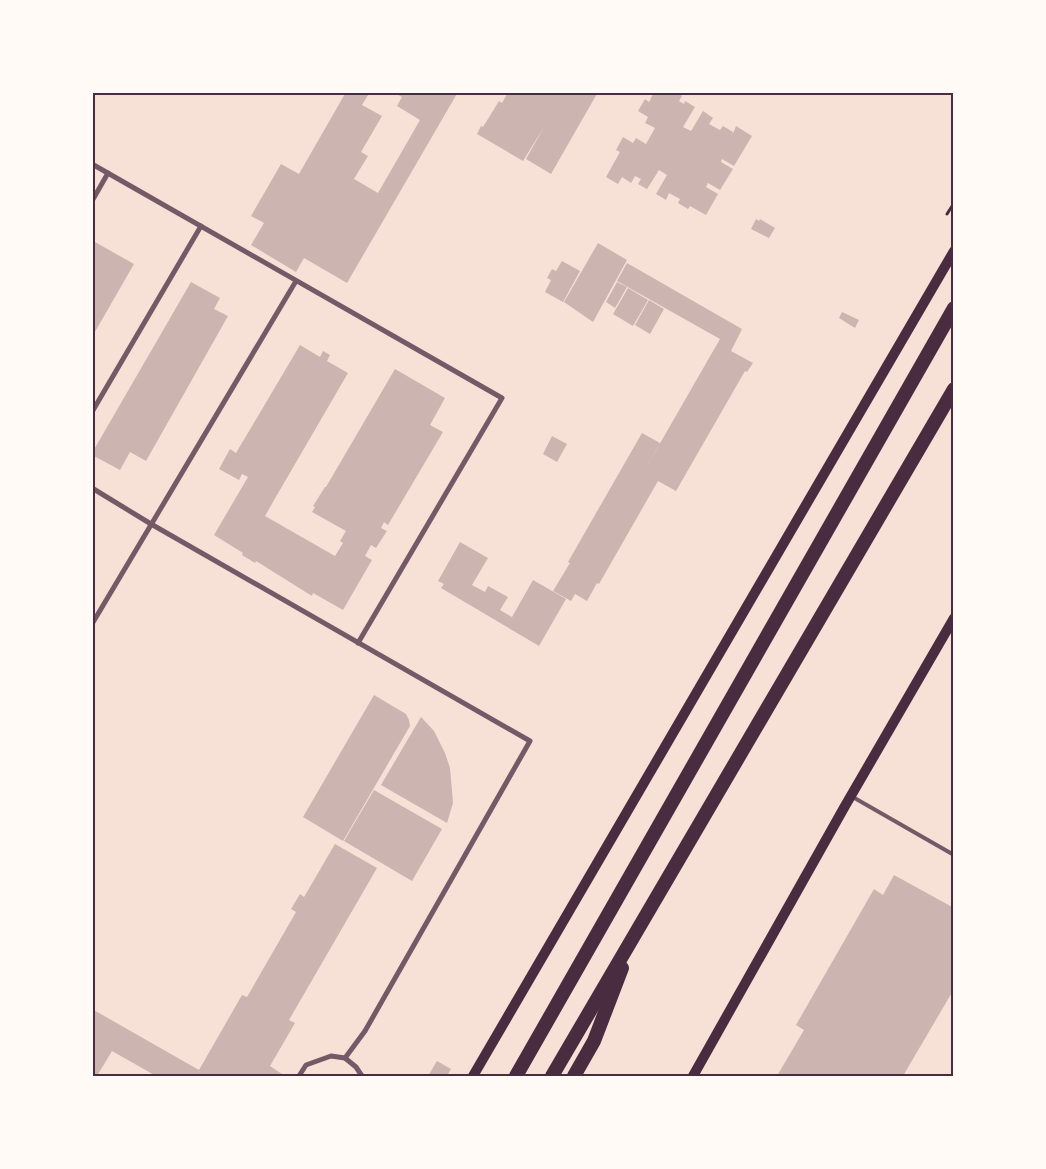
<svg xmlns="http://www.w3.org/2000/svg" width="1046" height="1169" font-family="Mulish,sans-serif">
	<style>
		.building { fill: #ccb4b1 }
		.lines { fill: none; stroke-linecap: round; stroke-linejoin: round }
		.path { stroke: #4a2c40; stroke-width: 3 }
		.service { stroke: #755966; stroke-width: 4 }
		.minor { stroke: #755966; stroke-width: 5 }
		.secondary { stroke: #4a2c40; stroke-width: 10 }
		.trunk { stroke: #4a2c40; stroke-width: 14 }
		.neatline { fill: none; stroke: #4a2c40; stroke-width: 2 }
	</style>
	<rect width="100%" height="100%" fill="#f7e1d7"/>
	<g class="building">
		<polygon points="346,92 370,92 362,105 382,116 361,152 368,156 349,187 354,179 378,193 420,120 397,106 402,97 393,92 458,92 347,283 304,258 296,272 251,245 264,223 251,216 281,164 299,174"/>
		<polygon points="508,92 598,92 551,174 526,159 544,127 523,161 477,134 481,126 483,127 499,101 502,103"/>
		<polygon points="654,92 675,92 682,96 679,101 684,104 685,101 695,107 683,127 691,131 703,111 713,118 709,124 720,130 723,126 733,132 732,136 736,126 752,136 734,166 722,159 721,162 733,169 720,190 708,183 706,187 718,194 706,215 690,206 688,209 678,203 680,199 669,193 666,200 656,194 667,175 659,170 647,189 638,184 641,179 635,176 631,183 622,177 618,184 606,177 620,152 616,150 623,137 633,143 636,138 646,144 655,128 645,123 648,117 638,111 645,99 649,102"/>
		<polygon points="756,219 759,221 760,219 775,228 769,238 751,229"/>
		<polygon points="95,242 134,264 92,337 92,246"/>
		<polygon points="598,243 627,260 593,322 564,302"/>
		<polygon points="562,261 580,271 563,302 545,292 551,280 547,278 552,269 556,271"/>
		<polygon points="627,263 742,329 731,351 753,363 747,372 745,371 676,491 658,481 599,584 597,583 587,601 575,594 571,601 553,591 570,563 568,562 642,433 660,443 643,473 720,339 617,281"/>
		<polygon points="191,282 220,298 214,309 228,316 146,461 130,452 120,470 92,455 92,453"/>
		<polygon points="617,282 627,287 615,308 606,302"/>
		<polygon points="628,288 648,300 633,326 613,314"/>
		<polygon points="649,300 664,309 650,334 635,325"/>
		<polygon points="842,312 859,320 855,328 839,318"/>
		<polygon points="300,345 320,357 323,351 330,355 327,361 348,373 277,495 260,485 277,495 265,516 335,556 343,543 340,541 346,531 312,512 315,507 313,506 325,487 326,487 395,369 445,398 430,425 443,432 388,525 384,522 381,528 387,531 376,548 371,545 365,556 372,560 343,610 313,593 312,596 256,561 255,563 242,555 243,553 214,535 248,477 242,474 239,480 219,469 230,449 236,453"/>
		<polygon points="552,436 567,444 557,462 543,454"/>
		<polygon points="460,542 488,558 472,585 485,592 488,586 508,597 500,610 512,617 533,580 566,599 539,646 441,588 444,584 438,581"/>
		<polygon points="374,695 406,714 409,720 410,726 343,841 303,817"/>
		<polygon points="421,717 434,731 445,753 450,768 453,803 447,823 381,785"/>
		<polygon points="374,790 442,829 412,881 344,841"/>
		<polygon points="335,844 377,868 289,1020 295,1023 270,1066 282,1074 281,1076 156,1076 112,1051 97,1076 92,1076 92,1009 199,1070 242,995 247,997 296,912 291,909 300,894 304,897"/>
		<polygon points="894,875 954,908 954,989 903,1076 777,1076 804,1030 796,1025 874,889 883,895"/>
		<polygon points="437,1061 451,1069 447,1076 428,1076"/>
	</g>
	<g class="lines">
		<polyline class="path" points="947,214 954,203"/>
		<polyline class="service" points="851,796 954,855"/>
		<g class="minor">
			<polyline points="92,164 502,398 358,643"/>
			<polyline points="92,201 108,173"/>
			<polyline points="92,412 201,226"/>
			<polyline points="92,488 151,524 530,741 365,1031 345,1058"/>
			<polyline points="92,624 296,281"/>
			<polyline points="299,1076 306,1065 331,1056 345,1058 356,1067 362,1076"/>
		</g>
		<g class="secondary">
			<polyline points="473,1076 954,251"/>
			<polyline points="693,1076 845,806 954,618"/>
		</g>
		<g class="trunk">
			<polyline points="516,1076 954,308"/>
			<polyline points="552,1076 954,389"/>
			<polyline points="574,1076 594,1041 622,968"/>
		</g>
	</g>
	<rect width="1046" height="1169" fill="none" stroke="#fffaf5" stroke-width="188"/>
	<rect x="94" y="94" width="858" height="981" class="neatline"/>
</svg>
